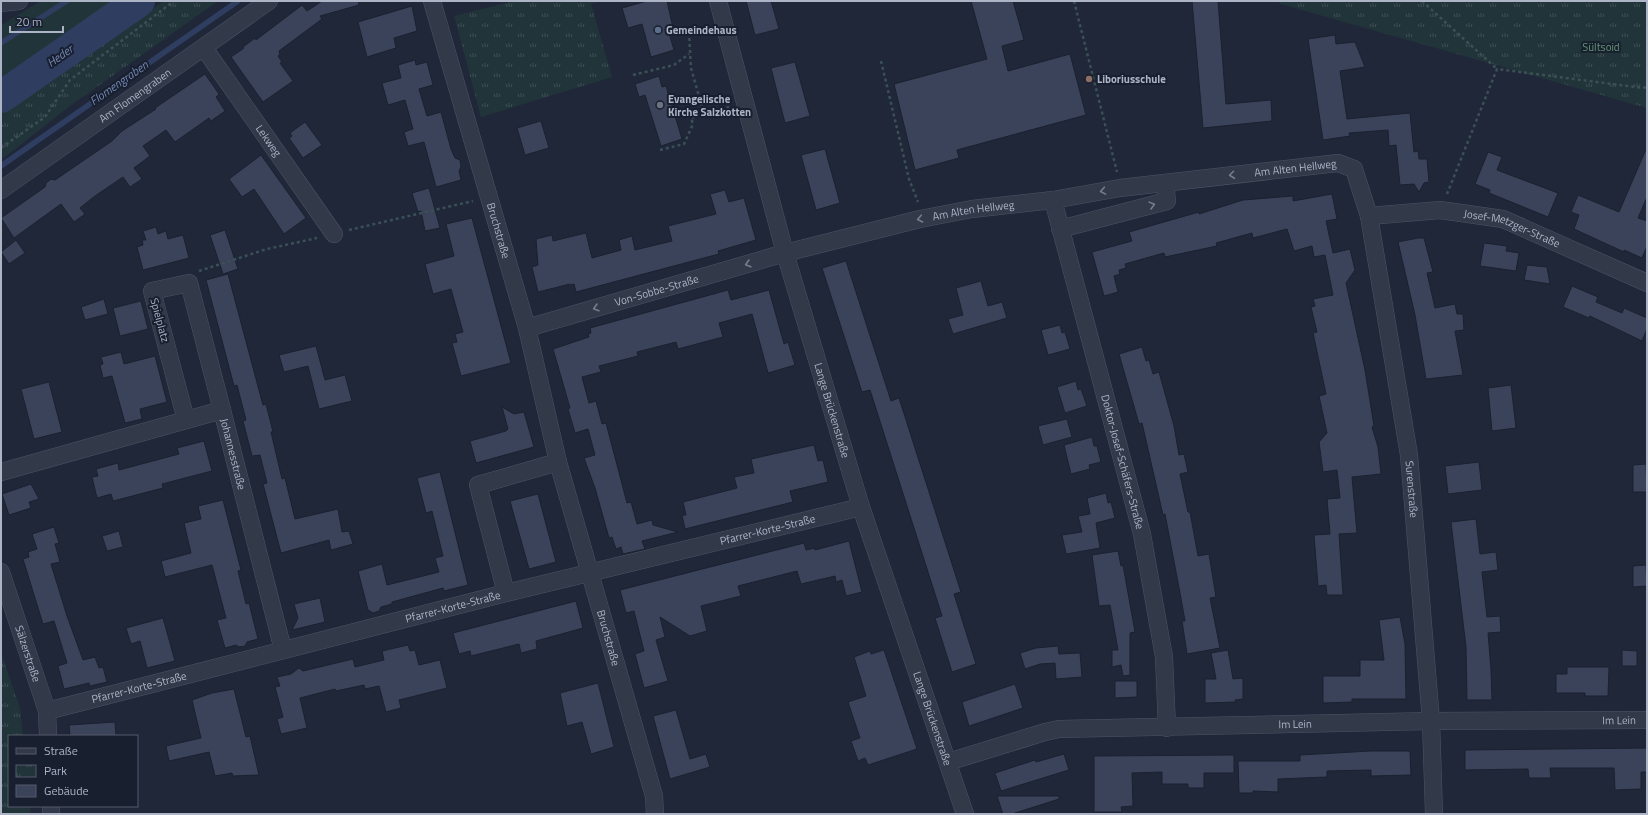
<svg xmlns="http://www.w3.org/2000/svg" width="1648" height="815" font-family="'Titillium Web',sans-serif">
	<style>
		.grass { fill: #21343a }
		.park { fill: url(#park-tufts) }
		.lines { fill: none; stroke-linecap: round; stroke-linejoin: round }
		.stream { stroke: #2f3e60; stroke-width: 5.5 }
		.river { stroke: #2f3e60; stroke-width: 32 }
		.building { fill: #3a435a; stroke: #1a2130 }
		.minor-casing { stroke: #4d5464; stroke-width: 18 }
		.path { stroke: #3b5055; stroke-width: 2.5; stroke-dasharray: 3 3; stroke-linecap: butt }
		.minor { stroke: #323949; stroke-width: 17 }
		.oneway { stroke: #767d8e }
		.service-dot { fill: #5c6f8a; stroke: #181f2e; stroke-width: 1.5 }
		.education-dot { fill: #8d6e63; stroke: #181f2e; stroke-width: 1.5 }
		.worship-dot { fill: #6b7280; stroke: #181f2e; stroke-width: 1.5 }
		.labels { text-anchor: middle; stroke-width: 4; stroke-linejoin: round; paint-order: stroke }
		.poi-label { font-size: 11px; font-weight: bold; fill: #adb4c6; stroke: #181f2e; text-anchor: start }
		.park-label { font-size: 11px; fill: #639875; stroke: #181f2e }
		.street-label { font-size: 11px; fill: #adb4c6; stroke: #181f2e }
		.water-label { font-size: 12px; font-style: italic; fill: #7386b1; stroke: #181f2e }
	</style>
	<defs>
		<pattern id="park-tufts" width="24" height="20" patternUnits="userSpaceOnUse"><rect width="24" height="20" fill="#21343a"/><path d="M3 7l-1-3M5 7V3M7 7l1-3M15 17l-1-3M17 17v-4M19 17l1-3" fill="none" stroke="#3f4f55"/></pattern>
	</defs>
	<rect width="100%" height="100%" fill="#1f2739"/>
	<polygon class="grass" points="41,1 122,1 1,82 1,25"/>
	<g class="park">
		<polygon points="164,1 218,1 70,106 1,160 1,111"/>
		<polygon points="514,1 600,1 591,4 612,77 481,117 454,16"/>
		<polygon points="1277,1 1647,1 1647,108 1281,4"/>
		<polygon points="1,653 20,708 23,736 9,736 9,806 30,806 30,814 1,814"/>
	</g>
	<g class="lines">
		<g class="stream">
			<polyline points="1,43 67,1"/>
			<polyline points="1,166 238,1"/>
		</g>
		<polyline class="river" points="1,97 139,1"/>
	</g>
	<g class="building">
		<polygon points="322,1 358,1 359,5 320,16 322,19 279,51 280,54 278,56 282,62 280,63 293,81 263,102 231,57 244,48 243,47 255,38 256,40 302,5 307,11"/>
		<polygon points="647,1 667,1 674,32 669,33 674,50 651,57 642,24 628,28 622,8"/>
		<polygon points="746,1 771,1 779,29 755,35"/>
		<polygon points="971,1 1013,1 1024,40 1002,46 1008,71 1070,54 1086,115 957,150 959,158 915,170 894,84 987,59"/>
		<polygon points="1192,1 1218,1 1226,104 1271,100 1272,121 1203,128"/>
		<polygon points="412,6 417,31 394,38 396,48 367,57 358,22"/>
		<polygon points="1335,35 1336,44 1355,42 1365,67 1340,71 1347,119 1410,113 1414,152 1418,151 1419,159 1427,159 1429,182 1424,183 1419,192 1414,184 1400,185 1396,145 1389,146 1388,130 1349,133 1350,136 1323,140 1308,39"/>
		<polygon points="415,60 416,65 427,62 433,85 419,89 427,116 441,112 451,149 455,158 460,160 461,167 459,171 461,180 436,187 424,142 408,146 404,132 413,129 405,100 388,105 382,83 401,78 398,65"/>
		<polygon points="795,62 810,116 785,123 771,68"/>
		<polygon points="205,74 219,94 216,97 225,111 211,121 209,118 175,142 166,130 143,146 150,156 134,168 142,179 130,187 123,177 95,196 80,208 85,214 74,222 61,204 14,238 1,218 45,187 46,183 51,179 55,180 112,141 122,131 156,109 155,108"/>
		<polygon points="659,76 662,87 666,86 682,139 661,146 645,95 639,97 635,84"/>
		<polygon points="541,121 549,148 525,155 517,128"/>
		<polygon points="305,122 322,145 303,158 289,138 292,136 290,133"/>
		<polygon points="1647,147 1647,197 1638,218 1647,221 1647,246 1642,258 1624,250 1624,252 1574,229 1579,215 1571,212 1578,195 1619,212"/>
		<polygon points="825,149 840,203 816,210 801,155"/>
		<polygon points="1488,152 1502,157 1497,170 1558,193 1548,217 1489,193 1490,190 1475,184"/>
		<polygon points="261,155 306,218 284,234 254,189 242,197 229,179"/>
		<polygon points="429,188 440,228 425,231 421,211 418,212 412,193"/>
		<polygon points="725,190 729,202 744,198 756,240 718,251 719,254 576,292 574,284 571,285 570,284 538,292 532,267 538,265 536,239 552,235 553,241 586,233 592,258 621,250 619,240 632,236 635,250 672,241 668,226 716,214 710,194"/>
		<polygon points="1332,194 1337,219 1326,221 1333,253 1350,249 1355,270 1346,283 1365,370 1374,426 1372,427 1378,447 1381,474 1352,477 1357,533 1339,534 1343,595 1327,595 1326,585 1318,586 1314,535 1330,534 1327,499 1340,498 1337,470 1323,472 1319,442 1327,433 1319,396 1326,394 1313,333 1317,332 1311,307 1315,306 1313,299 1333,295 1325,255 1314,257 1312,246 1294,251 1287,229 1253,238 1252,233 1216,243 1217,246 1165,257 1164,253 1125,264 1126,268 1119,270 1120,274 1114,276 1118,292 1104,296 1092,252 1132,241 1129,232 1199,212 1199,214 1243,200 1293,196 1293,201"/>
		<polygon points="472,218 511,363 461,376 452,343 457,342 455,334 463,332 451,289 433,294 425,264 454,256 446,224"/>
		<polygon points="156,227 158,234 166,231 168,239 183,235 189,258 143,270 137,247 143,245 142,240 146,240 143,231"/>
		<polygon points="225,230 238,269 223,274 210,235"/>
		<polygon points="1418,238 1424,238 1433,272 1427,273 1435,308 1455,304 1457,314 1463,314 1464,330 1455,331 1463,375 1426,379 1415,315 1398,242"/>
		<polygon points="16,240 25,253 9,264 1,252"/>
		<polygon points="1484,243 1507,246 1506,251 1519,253 1516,271 1480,266"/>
		<polygon points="846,261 891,401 899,398 961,592 954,594 976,664 952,672 935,618 942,616 870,390 862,392 822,268"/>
		<polygon points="1527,265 1547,267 1550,284 1524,280"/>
		<polygon points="228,274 263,405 266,404 273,432 271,432 282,479 285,478 295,519 338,509 342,532 349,531 353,544 331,550 329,540 281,553 263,484 267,483 260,455 252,456 243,421 246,420 237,385 234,386 206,280"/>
		<polygon points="981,281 988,306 1002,302 1007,318 953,334 948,319 963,315 956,288"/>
		<polygon points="1572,286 1598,297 1596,302 1622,313 1624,308 1647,318 1647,329 1642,341 1590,316 1589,318 1563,307"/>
		<polygon points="728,290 731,300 769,290 784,344 788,342 795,365 768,373 752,314 719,323 723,337 678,349 676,342 637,352 638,356 599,366 601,372 582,377 589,403 596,401 602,424 606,423 627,503 631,502 637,524 652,520 653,525 678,532 642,541 645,549 623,554 621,547 616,549 612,537 609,538 595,488 584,458 595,455 588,429 575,433 568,409 570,408 553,349 589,337 588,334 591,333 590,328"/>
		<polygon points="104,299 108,314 85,320 81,307"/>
		<polygon points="141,301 148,329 120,336 113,308"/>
		<polygon points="1060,325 1062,333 1065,332 1070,349 1048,355 1041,330"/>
		<polygon points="316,346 325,380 345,375 352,401 319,409 308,366 284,372 279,355"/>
		<polygon points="1142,347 1146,361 1149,360 1153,374 1159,372 1174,426 1179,455 1184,454 1188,472 1180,474 1188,512 1190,512 1198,556 1209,554 1216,597 1210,598 1220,648 1187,654 1182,621 1185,621 1180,593 1165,514 1163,515 1142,423 1139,424 1119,354"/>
		<polygon points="121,352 124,364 155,356 167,402 140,409 142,419 125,423 112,376 103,378 100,365 103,364 101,357"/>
		<polygon points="1076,381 1078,390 1081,389 1087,406 1065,413 1057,387"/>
		<polygon points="49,382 62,432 34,439 21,389"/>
		<polygon points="1511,385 1516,428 1492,431 1488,388"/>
		<polygon points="502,407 514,414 524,412 534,447 476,463 470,441 506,431 508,429"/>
		<polygon points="1067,419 1072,437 1043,445 1038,426"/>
		<polygon points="1092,437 1094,446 1097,446 1101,462 1089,465 1090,469 1071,474 1064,445"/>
		<polygon points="204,441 212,471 162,484 163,488 113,501 111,494 97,498 92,477 98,476 96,469 118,463 119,470 179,454 177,448"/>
		<polygon points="814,445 818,461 823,460 828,482 790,491 793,502 685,529 682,515 686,515 683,502 737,488 734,477 754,473 751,459"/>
		<polygon points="1479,462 1482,490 1448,494 1445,466"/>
		<polygon points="1646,464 1647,492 1633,492 1633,465"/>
		<polygon points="440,472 468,585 444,591 443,588 392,602 392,604 381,607 379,611 373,613 368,610 358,571 382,564 387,585 439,572 435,558 443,556 432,511 426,513 417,478"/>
		<polygon points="31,484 39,499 29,502 31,508 9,515 2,494"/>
		<polygon points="1106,493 1108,503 1111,502 1115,518 1096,523 1100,548 1066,554 1062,535 1082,532 1078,516 1090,514 1087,498"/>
		<polygon points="538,494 556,562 529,569 510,501"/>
		<polygon points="223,500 241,570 238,571 246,604 249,603 258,639 247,642 245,646 239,647 236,645 225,648 217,620 226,618 212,565 165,577 161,561 191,553 184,523 201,519 198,506"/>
		<polygon points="1476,519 1480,554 1496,552 1498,570 1482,572 1487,617 1500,616 1501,632 1488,633 1491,669 1492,700 1467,700 1466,647 1451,522"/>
		<polygon points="54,527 59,543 55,544 60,562 51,564 67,616 83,660 95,657 99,668 103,667 107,682 90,686 89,683 64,689 58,666 67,663 54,621 43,624 23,559 29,557 28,552 37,549 32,534"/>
		<polygon points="119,531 123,547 107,551 102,536"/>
		<polygon points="849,541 862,592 846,596 842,580 836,582 835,576 801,584 797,571 738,586 741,596 701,606 707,631 690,636 660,617 665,637 656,640 668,681 644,688 635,654 644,651 634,611 626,613 620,590 804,543 806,550 815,548 815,550"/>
		<polygon points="1118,551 1121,566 1123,565 1135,632 1130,633 1130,675 1123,676 1121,665 1112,667 1112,650 1118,650 1110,605 1099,606 1092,555"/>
		<polygon points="1646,565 1647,586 1633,587 1633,566"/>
		<polygon points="320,598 325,622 292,630 298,618 294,604"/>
		<polygon points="576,601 583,628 536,641 537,649 521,653 519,644 471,656 470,651 459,654 453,633"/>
		<polygon points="1400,617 1405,644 1406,699 1352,699 1352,702 1323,703 1323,676 1360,676 1360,660 1384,660 1379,620"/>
		<polygon points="163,618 175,661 147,668 140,641 131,644 126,628"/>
		<polygon points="408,645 410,651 415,650 419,665 440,660 447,688 399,700 401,708 386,712 379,686 365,689 364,685 336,691 335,689 300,698 307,728 281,734 277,719 283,717 275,687 280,686 277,677 291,674 299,668 303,671 353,659 355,667 384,660 382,651"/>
		<polygon points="1058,646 1059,654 1080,653 1082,677 1056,679 1055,663 1040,664 1025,669 1020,653 1036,648"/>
		<polygon points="884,650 917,749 868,765 865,758 858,761 851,741 860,738 848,702 866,696 854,657 870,651 871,654"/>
		<polygon points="1228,650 1233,679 1243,678 1243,699 1235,700 1236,702 1205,703 1205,679 1216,679 1211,653"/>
		<polygon points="1622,650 1637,651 1637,666 1622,666"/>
		<polygon points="1567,667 1609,667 1608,696 1585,696 1585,693 1556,693 1556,674 1567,674"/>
		<polygon points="1115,681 1137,681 1137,697 1115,698"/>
		<polygon points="598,683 614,747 591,754 582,722 567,726 560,693"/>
		<polygon points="1015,684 1023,708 969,726 962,702"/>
		<polygon points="234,689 246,737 250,736 259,775 233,776 232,773 215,776 209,752 169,761 166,746 201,738 192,700 212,693"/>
		<polygon points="676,710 690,759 706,754 710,767 670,779 653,716"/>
		<polygon points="115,722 116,736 70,736 69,725"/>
		<polygon points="1647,748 1647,772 1641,772 1641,789 1615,790 1614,768 1550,768 1551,778 1529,778 1528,769 1465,770 1465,750"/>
		<polygon points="1371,751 1410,751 1411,775 1371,776 1371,770 1327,771 1327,777 1278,779 1278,792 1253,791 1253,793 1239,793 1238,761 1300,761 1300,755"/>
		<polygon points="1064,754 1069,770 1001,791 995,773 1035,760 1036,762"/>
		<polygon points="1234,755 1234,773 1204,773 1204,788 1188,788 1188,784 1162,784 1162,772 1132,773 1133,806 1121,807 1122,812 1094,812 1094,756"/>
		<polygon points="997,796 1059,796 1059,799 1012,814 1003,814"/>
	</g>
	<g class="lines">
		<g class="minor-casing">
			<g id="minor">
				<path id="s1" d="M 432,1 L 527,328 L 558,462 L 654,796 L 655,814"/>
				<path id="s2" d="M 718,1 L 785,253 L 861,507 L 965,814"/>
				<polyline points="1,3 19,1"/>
				<path id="s3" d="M 204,48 L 334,234"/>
				<path id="s4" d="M 1,190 L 269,1"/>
				<path id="s5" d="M 1053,200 L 1142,534 L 1164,657 L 1167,728"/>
				<path id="s6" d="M 1369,216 L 1440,210 L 1503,219 L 1647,283"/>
				<polyline points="1060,229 1167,201 1165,183"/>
				<path id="s7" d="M 527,328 L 785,253 L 920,219 L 972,209 L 1053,200 L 1120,188 L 1338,163 L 1354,169 L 1369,216 L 1409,455 L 1431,721 L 1434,814"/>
				<polyline points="186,420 152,291 189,283 222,410"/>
				<path id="s8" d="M 1,472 L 222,410 L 283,650"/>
				<path id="s9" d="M 1,572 L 47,711 L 48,736"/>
				<polyline points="506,593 478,485 558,462"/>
				<path id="s10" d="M 47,711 L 506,593 L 861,507"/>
				<path id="s11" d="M 948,762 L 1045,732 L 1059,729 L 1431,721 L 1647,720"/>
				<polyline points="51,806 51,814"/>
			</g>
		</g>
		<g class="path">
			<polyline points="1074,1 1117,172"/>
			<polyline points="1422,1 1497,69"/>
			<polyline points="689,32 691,68 704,114"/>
			<polyline points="881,61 909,179 918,202"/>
			<polyline points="633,75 674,65 689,54"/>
			<polyline points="1,148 45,117 70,80 174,1"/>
			<polyline points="660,150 684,144 693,124 691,118 729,107"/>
			<polyline points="1447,194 1497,69 1643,88 1647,87"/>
			<polyline points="349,230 473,201"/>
			<polyline points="199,271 267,249 317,238"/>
		</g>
		<use href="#minor" class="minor"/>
	</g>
	<defs><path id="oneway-chevron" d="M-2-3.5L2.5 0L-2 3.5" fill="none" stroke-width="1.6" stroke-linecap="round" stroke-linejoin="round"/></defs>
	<g class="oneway">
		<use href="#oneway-chevron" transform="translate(1232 175) rotate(173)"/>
		<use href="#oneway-chevron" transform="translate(1103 191) rotate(170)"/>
		<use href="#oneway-chevron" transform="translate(1152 205) rotate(-15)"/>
		<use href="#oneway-chevron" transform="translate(920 219) rotate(168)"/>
		<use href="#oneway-chevron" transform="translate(748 264) rotate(164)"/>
		<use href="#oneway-chevron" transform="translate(596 308) rotate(164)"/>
	</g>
	<circle class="service-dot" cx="658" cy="30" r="4"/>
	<circle class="education-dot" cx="1089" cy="79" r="4"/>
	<circle class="worship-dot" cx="660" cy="105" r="4"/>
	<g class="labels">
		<g class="poi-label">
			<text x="666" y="34">Gemeindehaus</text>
			<text x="1097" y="83">Liboriusschule</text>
			<text x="668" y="103">Evangelische<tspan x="668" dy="13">Kirche Salzkotten</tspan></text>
		</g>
		<g class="park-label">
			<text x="1601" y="51">Sültsoid</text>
		</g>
		<g class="street-label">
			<text dy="4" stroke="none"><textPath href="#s4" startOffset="164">Am Flomengraben</textPath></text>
			<text dy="4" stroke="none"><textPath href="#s3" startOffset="113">Lekweg</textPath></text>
			<text dy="4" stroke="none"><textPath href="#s7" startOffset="787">Am Alten Hellweg</textPath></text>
			<text dy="4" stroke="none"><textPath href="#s7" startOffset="462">Am Alten Hellweg</textPath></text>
			<text dy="4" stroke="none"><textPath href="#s1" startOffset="239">Bruchstraße</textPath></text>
			<text dy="4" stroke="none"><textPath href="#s6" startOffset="146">Josef-Metzger-Straße</textPath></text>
			<text dy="4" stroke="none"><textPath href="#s7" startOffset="135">Von-Sobbe-Straße</textPath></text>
			<text transform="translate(160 320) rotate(75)" y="4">Spielplatz</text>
			<text dy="4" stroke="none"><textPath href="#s2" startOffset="425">Lange Brückenstraße</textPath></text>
			<text dy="4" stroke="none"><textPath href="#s8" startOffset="275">Johannesstraße</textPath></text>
			<text dy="4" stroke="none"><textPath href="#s5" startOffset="271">Doktor-Josef-Schäfers-Straße</textPath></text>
			<text dy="4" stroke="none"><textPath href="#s7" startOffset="1173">Surenstraße</textPath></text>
			<text dy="4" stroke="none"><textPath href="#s10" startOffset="743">Pfarrer-Korte-Straße</textPath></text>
			<text dy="4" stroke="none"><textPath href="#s10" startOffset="419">Pfarrer-Korte-Straße</textPath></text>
			<text dy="4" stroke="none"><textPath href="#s1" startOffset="661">Bruchstraße</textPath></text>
			<text dy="4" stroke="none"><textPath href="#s9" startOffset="86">Sälzerstraße</textPath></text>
			<text dy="4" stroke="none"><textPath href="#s10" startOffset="95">Pfarrer-Korte-Straße</textPath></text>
			<text dy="4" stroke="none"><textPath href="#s2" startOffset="749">Lange Brückenstraße</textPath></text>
			<text dy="4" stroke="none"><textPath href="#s11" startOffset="676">Im Lein</textPath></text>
			<text dy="4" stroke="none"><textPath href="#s11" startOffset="352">Im Lein</textPath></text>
		</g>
		<g class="water-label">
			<text transform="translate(60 56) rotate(-35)" y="4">Heder</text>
			<text transform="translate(119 83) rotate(-35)" y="4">Flomengraben</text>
		</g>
	</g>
	<rect width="1648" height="815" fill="none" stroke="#adb4c6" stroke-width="4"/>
	<rect x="8" y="735" width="130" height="72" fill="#181f2e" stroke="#545b6b"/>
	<rect x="16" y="748" width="20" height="6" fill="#323949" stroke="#545b6b"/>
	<text x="44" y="755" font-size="12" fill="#adb4c6">Straße</text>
	<rect x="16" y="765" width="20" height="12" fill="url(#park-tufts)" stroke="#545b6b"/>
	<text x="44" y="775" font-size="12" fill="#adb4c6">Park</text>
	<rect x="16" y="785" width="20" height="12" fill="#3a435a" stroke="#545b6b"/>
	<text x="44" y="795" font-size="12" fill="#adb4c6">Gebäude</text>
	<path d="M10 26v6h53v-6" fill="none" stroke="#adb4c6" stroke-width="2"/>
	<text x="16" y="26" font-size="12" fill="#adb4c6" stroke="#181f2e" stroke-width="3" paint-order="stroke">20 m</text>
</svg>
